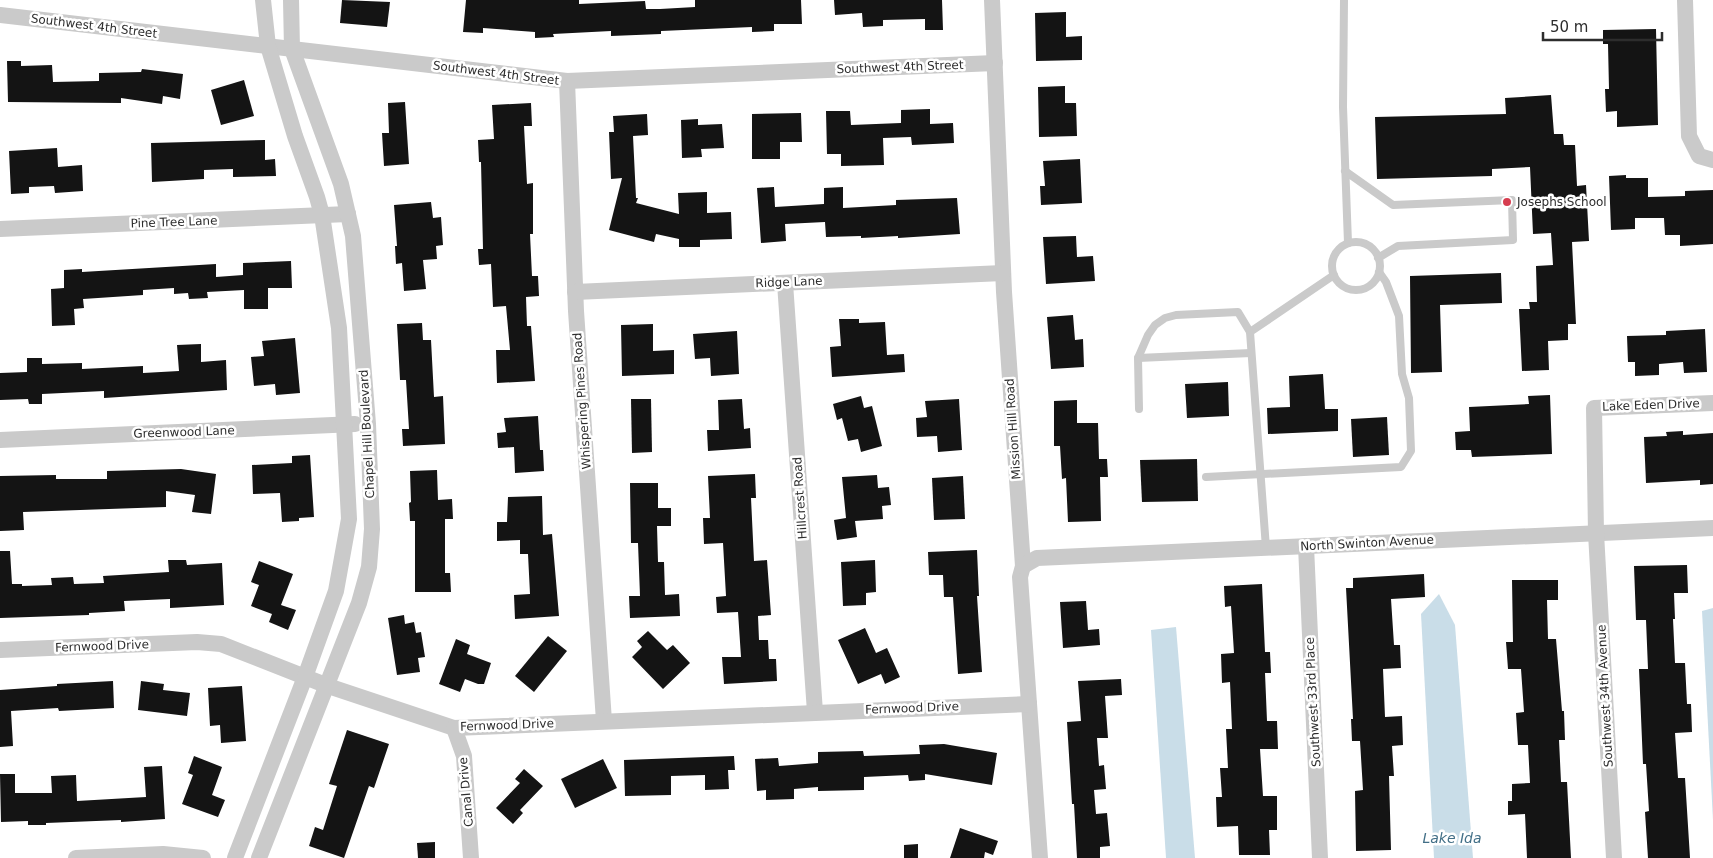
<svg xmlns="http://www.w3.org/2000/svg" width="1713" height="858" font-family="'DejaVu Sans',sans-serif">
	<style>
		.water { fill: #c9dde8 }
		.building { fill: #141414 }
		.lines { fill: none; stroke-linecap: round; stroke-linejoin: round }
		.service { stroke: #cacaca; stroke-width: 8 }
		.minor { stroke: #cacaca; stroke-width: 16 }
		.poi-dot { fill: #d63d4f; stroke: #fff; stroke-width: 2 }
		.labels { text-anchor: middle; stroke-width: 5; stroke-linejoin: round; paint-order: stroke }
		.street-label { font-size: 12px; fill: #2d2d2d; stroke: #fff }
		.poi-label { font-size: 12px; fill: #2d2d2d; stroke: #fff; text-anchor: start }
		.water-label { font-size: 14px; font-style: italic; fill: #426f87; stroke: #fff }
	</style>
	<rect width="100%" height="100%" fill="#fff"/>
	<g class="water">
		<polygon points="1439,594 1455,625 1473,858 1434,858 1421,614"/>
		<polygon points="1713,608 1713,820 1702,611"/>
		<polygon points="1176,627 1195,858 1166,858 1151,630"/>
	</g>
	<g class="building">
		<polygon points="342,0 390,2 387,27 340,23"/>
		<polygon points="466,0 579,0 579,4 645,1 646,9 660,9 695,7 695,0 801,0 802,24 774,24 774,31 752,32 752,27 661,31 661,34 611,36 611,31 553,34 554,37 535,38 535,32 483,28 483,33 463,32"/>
		<polygon points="834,0 942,0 943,30 925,30 925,19 883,20 883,26 863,27 862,13 835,15"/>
		<polygon points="1066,12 1066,37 1082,36 1082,60 1036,61 1035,13"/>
		<polygon points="1656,29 1658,125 1617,127 1617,111 1606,112 1605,89 1609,89 1608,44 1603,44 1603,30"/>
		<polygon points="7,61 21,61 21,66 52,65 53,82 99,81 99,73 141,72 142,69 183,74 180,99 163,96 162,104 121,98 121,103 8,102"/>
		<polygon points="244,80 254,116 221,125 211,90"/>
		<polygon points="1065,86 1065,103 1076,103 1077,136 1039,137 1038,87"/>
		<polygon points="1551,95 1554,134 1563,134 1564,145 1575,145 1577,186 1586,185 1589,241 1572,242 1576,324 1568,324 1568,340 1548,341 1549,370 1522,371 1519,309 1530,309 1529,302 1537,302 1536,266 1553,265 1551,233 1533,234 1530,167 1492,169 1492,176 1377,179 1375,117 1506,114 1505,98"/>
		<polygon points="405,102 409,164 384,166 382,133 389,133 388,103"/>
		<polygon points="531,103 532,126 524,126 527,184 533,183 533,234 530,234 532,276 538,276 539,296 526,297 527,326 531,326 535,381 497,383 496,350 510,350 506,306 493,307 491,264 479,265 478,249 483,249 481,162 479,162 478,140 494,139 492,105"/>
		<polygon points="930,109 930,124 953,123 954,143 912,145 911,137 883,138 884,165 841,166 841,154 827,154 826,111 850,111 851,125 901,123 901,110"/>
		<polygon points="801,113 802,142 780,142 780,159 752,159 752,114"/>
		<polygon points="647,114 648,135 633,136 636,198 638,198 636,203 679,214 678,193 707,192 707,213 731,212 732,239 700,240 700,247 679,247 679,239 656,234 654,242 609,230 622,178 611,179 609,132 614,132 613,116"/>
		<polygon points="698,119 698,125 722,124 724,148 701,149 702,157 682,158 681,120"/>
		<polygon points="265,140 265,160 275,159 276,176 233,177 233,169 204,170 204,179 152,182 151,143"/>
		<polygon points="57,148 58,167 82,165 83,191 55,193 54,186 29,187 29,193 11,194 9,151"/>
		<polygon points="1080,159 1082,203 1041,205 1040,186 1045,186 1043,161"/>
		<polygon points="1626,175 1626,178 1648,178 1648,197 1685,196 1685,191 1713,190 1713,244 1680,246 1680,235 1665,235 1664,218 1635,218 1635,229 1611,230 1609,176"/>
		<polygon points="774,187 775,207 824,204 824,188 843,187 843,208 896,205 896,200 957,198 960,234 898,238 898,236 861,238 861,236 826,237 825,222 785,224 786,241 761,243 757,188"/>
		<polygon points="431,202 433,218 441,217 443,245 436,246 437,259 423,260 426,289 404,291 402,263 396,264 395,246 397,246 394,205"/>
		<polygon points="1076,236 1077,257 1093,256 1095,281 1046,284 1043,237"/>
		<polygon points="291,261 292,288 268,288 268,309 244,309 244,290 207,292 208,298 189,299 188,293 174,294 174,288 143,290 143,295 83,299 84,308 74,309 75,325 52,326 51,289 64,288 64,270 82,269 82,272 216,264 216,277 243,275 243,263"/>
		<polygon points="1501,273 1502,303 1440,305 1442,372 1411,373 1410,276"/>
		<polygon points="1073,315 1075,340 1083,339 1084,367 1051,369 1047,317"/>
		<polygon points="839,319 859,319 859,323 885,322 887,355 904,354 905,372 832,377 830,347 841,346"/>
		<polygon points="422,323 423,340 431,340 434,397 443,396 445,444 403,446 402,429 409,429 406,380 400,380 397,324"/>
		<polygon points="653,324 653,351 674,350 674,374 622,376 621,325"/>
		<polygon points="1705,329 1707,372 1684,373 1683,362 1659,364 1659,375 1635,376 1635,362 1628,362 1627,336 1666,335 1666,331"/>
		<polygon points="737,331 739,374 711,376 710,358 695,359 693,334"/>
		<polygon points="295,338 300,393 276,395 275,384 254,386 251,357 264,356 262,341"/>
		<polygon points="201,344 201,362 226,360 227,390 104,398 104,391 42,394 42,404 29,404 28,399 0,400 0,373 27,372 27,358 42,358 42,364 82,363 82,369 143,366 143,373 179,371 177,345"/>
		<polygon points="1323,374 1325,409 1338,409 1338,431 1268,434 1267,408 1290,407 1289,376"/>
		<polygon points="1228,382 1229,416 1187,418 1185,384"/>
		<polygon points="1550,395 1552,454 1472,457 1471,450 1456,450 1455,432 1470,431 1469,407 1529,404 1528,396"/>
		<polygon points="861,396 864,408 872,406 882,446 861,452 858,439 848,441 842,418 837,420 833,404"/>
		<polygon points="631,399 651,399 652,452 632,453"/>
		<polygon points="742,399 744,429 750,428 751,448 708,451 707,430 719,430 718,400"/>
		<polygon points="959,399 962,450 938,452 937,436 917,437 916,418 927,417 925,401"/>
		<polygon points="1077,400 1077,423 1098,423 1099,459 1107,459 1108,477 1100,477 1101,521 1068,522 1066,478 1062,479 1060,446 1054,446 1054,401"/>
		<polygon points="538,416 540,450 543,450 544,471 515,473 514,447 498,448 497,433 506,432 504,418"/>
		<polygon points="1387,417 1389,455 1353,457 1351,419"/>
		<polygon points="1683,431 1683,435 1713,433 1713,484 1700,485 1700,480 1646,483 1644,437 1667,436 1666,432"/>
		<polygon points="310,455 314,517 299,518 299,521 282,522 280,493 253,494 252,465 292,463 292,456"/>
		<polygon points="1197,459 1198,501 1142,502 1140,460"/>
		<polygon points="181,469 216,474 211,514 192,512 195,495 166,491 166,507 23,512 24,530 0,531 0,476 56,475 56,479 107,479 107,471"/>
		<polygon points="437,470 438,500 452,499 453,519 445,519 445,573 450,573 451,592 415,592 415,521 410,521 409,503 411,502 410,471"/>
		<polygon points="755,474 756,498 751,498 754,561 767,560 771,615 758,616 759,640 768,640 769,659 776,659 777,681 724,684 722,657 741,657 738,612 717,613 716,597 726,596 723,543 704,544 703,518 710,518 708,476"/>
		<polygon points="877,475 878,488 889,487 891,505 882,506 883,519 855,521 857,537 837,540 834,520 846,518 842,477"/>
		<polygon points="963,476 965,519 934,520 932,478"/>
		<polygon points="630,483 658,483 658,508 671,508 671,526 657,526 658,562 664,562 665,595 679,594 680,616 630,618 629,596 640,596 638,543 631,543"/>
		<polygon points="542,496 543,535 552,534 559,616 515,619 514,595 530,594 528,554 520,554 520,540 497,541 497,522 507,522 508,497"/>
		<polygon points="977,550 979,596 977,596 982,672 958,674 953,597 944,597 943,575 929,575 928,552"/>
		<polygon points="0,551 10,551 12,584 22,584 22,586 52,585 51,578 73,577 74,584 104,583 103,576 169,572 168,560 186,560 187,565 222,563 224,605 170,608 170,599 124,601 125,611 89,613 89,615 0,618"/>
		<polygon points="875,560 876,592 866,593 866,605 843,606 841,562"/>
		<polygon points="259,561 293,574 281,605 296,610 288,630 269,622 272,614 251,606 259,585 251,582"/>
		<polygon points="1687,565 1688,593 1674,593 1675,619 1673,619 1675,663 1685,663 1687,704 1691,704 1692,732 1675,733 1678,778 1685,778 1690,858 1648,858 1645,812 1649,811 1646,764 1643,764 1639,669 1648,669 1646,620 1636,620 1634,566"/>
		<polygon points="1424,574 1425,597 1391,599 1394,645 1400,645 1401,668 1383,669 1385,717 1402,716 1403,745 1392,746 1394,776 1389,776 1391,850 1356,851 1355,791 1363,790 1360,741 1352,741 1351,719 1353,719 1346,588 1353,588 1353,578"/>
		<polygon points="1512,580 1558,580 1558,600 1547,600 1548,639 1556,639 1562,711 1564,711 1565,740 1559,740 1561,782 1567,782 1571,858 1527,858 1525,814 1508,815 1508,801 1512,801 1512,784 1530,783 1528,745 1518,745 1516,713 1524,712 1521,669 1508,669 1506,642 1513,642"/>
		<polygon points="1262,584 1265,652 1270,652 1271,673 1265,673 1267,721 1277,721 1278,749 1260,749 1263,796 1277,796 1277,830 1269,830 1270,855 1239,855 1238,826 1217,827 1216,797 1222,797 1220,768 1228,768 1226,729 1232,729 1230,682 1222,683 1221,654 1234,653 1231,606 1225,607 1224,586"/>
		<polygon points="1086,601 1088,630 1099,629 1100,645 1063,648 1060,602"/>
		<polygon points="404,615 405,624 414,622 416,633 421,632 425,657 418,658 420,672 397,675 388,618"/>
		<polygon points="865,628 876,653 887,648 900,677 885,684 881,674 858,684 838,640"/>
		<polygon points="648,631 667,650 673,645 690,663 663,689 632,657 642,647 637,641"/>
		<polygon points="548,636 567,651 534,692 515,676"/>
		<polygon points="456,639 470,645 467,654 491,663 484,684 478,684 465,679 460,692 439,684"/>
		<polygon points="1121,679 1122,695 1105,696 1108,738 1097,738 1099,766 1104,765 1106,789 1094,790 1096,814 1107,813 1110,846 1100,847 1100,858 1077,858 1074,804 1072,804 1067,722 1081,721 1078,681"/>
		<polygon points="113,681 114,708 59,711 58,708 11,711 13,746 0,747 0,690 57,686 57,684"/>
		<polygon points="141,681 164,684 163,690 190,693 187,716 138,710"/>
		<polygon points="242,686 246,741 221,743 220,725 210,726 208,688"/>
		<polygon points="347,730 389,744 374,788 369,786 344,858 309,846 315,827 323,830 337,786 329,784"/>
		<polygon points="944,744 997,753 992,785 925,774 925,780 909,781 908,775 864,777 864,790 818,791 818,787 794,789 794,799 766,800 766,790 757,791 755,759 778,758 779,766 818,763 818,752 863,751 864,756 920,754 919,745"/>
		<polygon points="194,756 222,767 212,795 225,800 218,817 182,804 193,775 188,773"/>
		<polygon points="734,756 735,770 728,770 729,789 705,790 705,775 671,776 671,795 625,796 624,760"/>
		<polygon points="603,759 617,788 575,808 561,779"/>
		<polygon points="162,766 165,819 121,822 121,820 46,823 46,825 28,825 28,821 1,822 0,774 15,774 15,793 52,793 51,776 76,775 77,801 146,797 144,767"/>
		<polygon points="524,769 543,786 520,810 523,813 513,824 496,808 520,783 515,779"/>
		<polygon points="960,828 998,841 993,855 985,852 984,858 950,858"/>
		<polygon points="435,842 435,858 418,858 417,843"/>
		<polygon points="918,844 918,858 904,858 904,845"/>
	</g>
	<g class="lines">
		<g class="service">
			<polyline points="1344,0 1343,107 1348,243"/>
			<polyline points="1345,171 1393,205 1512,200 1513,240 1398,246 1378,258"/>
			<circle cx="1356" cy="266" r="24"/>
			<polyline points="1138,358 1251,353"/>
			<polyline points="1139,409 1138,358 1148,335 1155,325 1165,318 1176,315 1238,312 1250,332"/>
			<polyline points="1206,477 1401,467 1411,451 1409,398 1402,374 1399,316 1386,282 1379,272"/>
			<polyline points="1266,548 1250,332 1334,275"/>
		</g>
		<g class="minor">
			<polyline points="992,0 1004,292 1023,566 1020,577 1040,858"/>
			<polyline points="1685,0 1689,136 1699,156 1713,160"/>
			<polyline points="0,15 567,81 995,63"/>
			<polyline points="567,81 576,311 604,721"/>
			<polyline points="0,229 348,214"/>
			<polyline points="785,283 815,712"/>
			<polyline points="575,292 1003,273"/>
			<polyline points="0,440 355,424"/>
			<polyline points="1306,546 1320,858"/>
			<polyline points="1023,566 1037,558 1713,528"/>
			<polyline points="0,650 197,642 221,644 328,686 454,728 1029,704"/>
			<polyline points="454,728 464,756 471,858"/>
			<polyline points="76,858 163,854 203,858"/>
			<polyline points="235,858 305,677 336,591 349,519 339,328 322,215 317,197 295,136 268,46 263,0"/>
			<polyline points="259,858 359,603 369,567 372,529 368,424 353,236 341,184 292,49 291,0"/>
			<polyline points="1614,858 1596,533 1594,408 1713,403"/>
		</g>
	</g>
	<circle class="poi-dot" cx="1507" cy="202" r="5"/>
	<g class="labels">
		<g class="street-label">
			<text transform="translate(94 26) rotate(7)" y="4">Southwest 4th Street</text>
			<text transform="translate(900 67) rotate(-2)" y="4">Southwest 4th Street</text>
			<text transform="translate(496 73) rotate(7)" y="4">Southwest 4th Street</text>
			<text transform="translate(174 222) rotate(-2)" y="4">Pine Tree Lane</text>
			<text transform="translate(789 282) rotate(-2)" y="4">Ridge Lane</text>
			<text transform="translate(582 401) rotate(-94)" y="4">Whispering Pines Road</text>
			<text transform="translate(1651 405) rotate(-2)" y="4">Lake Eden Drive</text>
			<text transform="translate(1013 429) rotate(-94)" y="4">Mission Hill Road</text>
			<text transform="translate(184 432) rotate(-2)" y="4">Greenwood Lane</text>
			<text transform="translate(367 434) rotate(-93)" y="4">Chapel Hill Boulevard</text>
			<text transform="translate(800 498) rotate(-94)" y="4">Hillcrest Road</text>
			<text transform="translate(1367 543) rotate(-3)" y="4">North Swinton Avenue</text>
			<text transform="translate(102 646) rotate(-2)" y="4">Fernwood Drive</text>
			<text transform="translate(1605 696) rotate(-93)" y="4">Southwest 34th Avenue</text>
			<text transform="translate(1313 702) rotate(-93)" y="4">Southwest 33rd Place</text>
			<text transform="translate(912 708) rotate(-2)" y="4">Fernwood Drive</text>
			<text transform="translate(507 725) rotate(-2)" y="4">Fernwood Drive</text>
			<text transform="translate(466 792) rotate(-95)" y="4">Canal Drive</text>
		</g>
		<g class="poi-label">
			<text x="1517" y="206">Josephs School</text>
		</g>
		<g class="water-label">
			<text x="1452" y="843">Lake Ida</text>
		</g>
	</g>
	<path d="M1543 32v8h119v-8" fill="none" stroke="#2d2d2d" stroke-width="2.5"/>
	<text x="1550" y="32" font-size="15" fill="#2d2d2d" stroke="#ffffff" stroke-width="4" paint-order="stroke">50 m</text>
</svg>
